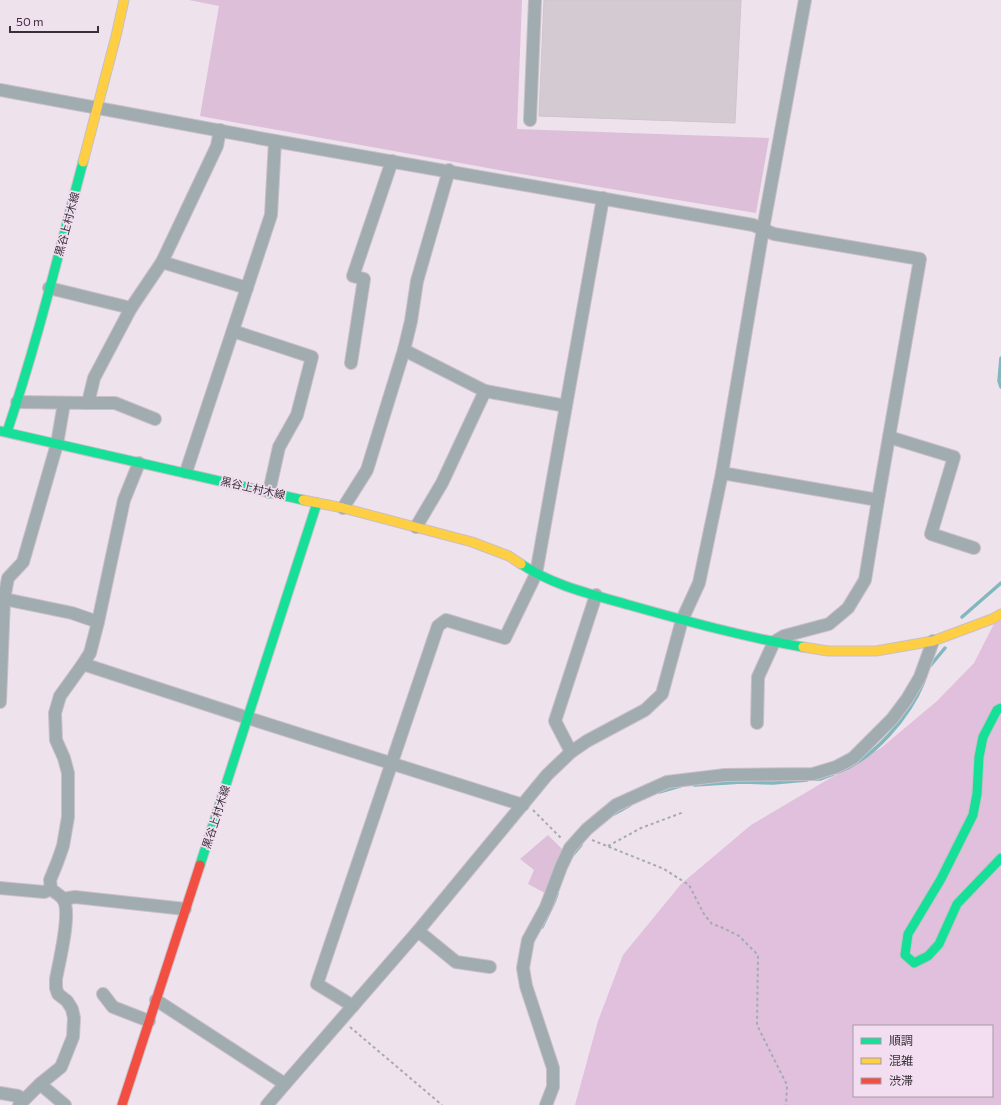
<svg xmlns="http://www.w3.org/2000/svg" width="1001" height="1105" font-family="Commissioner,'Noto Sans JP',sans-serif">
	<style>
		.green { fill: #ddbfd9 }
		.forest { fill: #e0c0dc; fill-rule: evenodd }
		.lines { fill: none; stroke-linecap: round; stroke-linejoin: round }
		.stream { stroke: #82b7be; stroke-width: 3.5 }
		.building { fill: #d4cbd2; stroke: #cec4cc }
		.street-casing { stroke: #c9bfc7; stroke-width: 14 }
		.fast-casing { stroke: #c9bfc7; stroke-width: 11 }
		.slow-casing { stroke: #c9bfc7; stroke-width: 11 }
		.jam-casing { stroke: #c9bfc7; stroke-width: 11 }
		.path { stroke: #a4acb0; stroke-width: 2; stroke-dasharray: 3 3; stroke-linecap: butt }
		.street { stroke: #a1acb0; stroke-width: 12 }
		.fast { stroke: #16e098; stroke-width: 9 }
		.slow { stroke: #ffcf43; stroke-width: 9 }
		.jam { stroke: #f24e42; stroke-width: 9 }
		.labels { text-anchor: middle; stroke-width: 3.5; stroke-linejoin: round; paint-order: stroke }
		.street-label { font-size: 11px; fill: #393138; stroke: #f2def0 }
	</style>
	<rect width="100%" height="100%" fill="#eee2ec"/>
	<g class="green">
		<polygon points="189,0 522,0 517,129 769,138 756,213 515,173 200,116 219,6"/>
		<polygon points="548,835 564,851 545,893 528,884 534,870 520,859"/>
	</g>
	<path class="forest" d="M 1001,610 L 1001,1105 L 575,1105 L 598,1021 L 623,955 L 681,884 L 751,825 L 881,748 L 937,701 L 974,663 ZM 854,1026 L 992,1026 L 992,1096 L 854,1096 Z"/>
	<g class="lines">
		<g class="stream">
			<polyline points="1001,358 999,381 1001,387"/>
			<polyline points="962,617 1001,583"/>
			<polyline points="930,666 945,648"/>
			<path d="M 838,772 C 874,759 910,716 924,681"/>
			<polyline points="814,779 820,779 833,774"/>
			<polyline points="694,785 742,782 773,783 807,780"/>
			<polyline points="659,792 680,786"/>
			<polyline points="614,814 630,805"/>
			<polyline points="571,857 581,845"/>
			<polyline points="542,927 554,902 557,894"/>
		</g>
	</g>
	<polygon class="building" points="544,0 741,0 735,123 539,116"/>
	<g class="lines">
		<g class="street-casing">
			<g id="street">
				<polyline points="0,90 275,141 753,225 774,234 920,259 878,500"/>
				<polyline points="530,120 535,0"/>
				<polyline points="220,130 217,146 162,262 247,288"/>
				<polyline points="49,288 131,308 162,262"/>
				<polyline points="233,331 312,357 297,415 279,447 269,492"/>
				<polyline points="404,350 485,391 566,406"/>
				<polyline points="351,363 364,279 353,276 392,161"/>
				<polyline points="17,402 88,403 94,378 131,308"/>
				<polyline points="88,403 115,403 155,419"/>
				<polyline points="889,437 954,457 931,534 974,548"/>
				<polyline points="139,463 124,500 98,622 90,653 83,664 248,718 523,805"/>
				<polyline points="186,472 271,215 275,141"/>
				<polyline points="722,473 878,500 865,580 848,608 829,624 784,636 774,642 758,677 757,723"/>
				<polyline points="343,508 367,470 404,350 411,321 417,281 449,170"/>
				<polyline points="416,527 442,483 485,391"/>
				<polyline points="0,598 72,613 98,622"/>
				<polyline points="0,702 4,599 8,578 23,562 57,444 64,403"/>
				<polyline points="571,752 555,721 596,595"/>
				<polyline points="0,888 44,892 51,889"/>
				<polyline points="63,899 75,897 185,909"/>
				<polyline points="418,931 456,962 490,967"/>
				<polyline points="103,994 113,1007 149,1021"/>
				<polyline points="156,1000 285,1084 267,1105"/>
				<polyline points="353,1006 317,984 438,626 446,620 505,638 536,574 603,198"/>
				<polyline points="40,1084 65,1105"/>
				<polyline points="285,1084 418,931 547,775 571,752 587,741 645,710 662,694 682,620 699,583 722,473 763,229 805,0"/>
				<polyline points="0,1093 18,1096 24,1099"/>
				<path d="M 19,1105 L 40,1084 L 61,1067 L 73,1037 L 74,1018 L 72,1009 L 67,1001 L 58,994 L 56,988 L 56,979 C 59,962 72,912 63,899 C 60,895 54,892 51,889 L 50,880 L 57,863 L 63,846 L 68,817 L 68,773 L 64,758 L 56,740 L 55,713 L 60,696 L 83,664"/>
				<polyline points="546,1105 553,1087 553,1068 526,986 523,968 528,940 546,907 561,867 570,848 587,829 616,805 667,782 725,775 813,774 836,767 853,758 892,719 907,699 920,677 933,641"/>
			</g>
		</g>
		<g class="fast-casing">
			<g id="fast">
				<polyline points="0,431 303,500"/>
				<path d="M 7,432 C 37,343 59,252 83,162"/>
				<path d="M 521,564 C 554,586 591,594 629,605 C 686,621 744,637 803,647"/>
				<polyline points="1001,708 997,710 983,737 979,757 977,794 973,815 941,879 908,934 905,955 914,963 928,956 939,944 957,904 1001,858"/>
				<polyline points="200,865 317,503"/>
			</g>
		</g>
		<g class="slow-casing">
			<g id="slow">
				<polyline points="83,162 116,36 124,0"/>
				<polyline points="303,500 343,508 472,542 509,556 521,564"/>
				<polyline points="803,647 828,651 876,651 933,641 992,619 1001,614"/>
			</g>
		</g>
		<g class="jam-casing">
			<polyline id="jam" points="122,1105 200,865"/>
		</g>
		<g class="path">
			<polyline points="533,810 562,839"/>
			<polyline points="592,840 664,869 689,885 704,914 712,924 721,927 739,936 758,955 757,1025 787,1085 786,1105"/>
			<polyline points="608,846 641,828 684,812"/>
			<polyline points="350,1027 442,1105"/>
		</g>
		<use href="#street" class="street"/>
		<use href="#fast" class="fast"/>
		<use href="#slow" class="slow"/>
		<use href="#jam" class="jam"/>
	</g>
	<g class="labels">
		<g class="street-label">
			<text transform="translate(67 224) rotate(-75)" y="4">黒谷上村木線</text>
			<text transform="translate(253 488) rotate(13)" y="4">黒谷上村木線</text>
			<text transform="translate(216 817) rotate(-72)" y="4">黒谷上村木線</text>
		</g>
	</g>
	<rect x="853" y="1025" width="140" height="72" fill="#f2def0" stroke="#a899a6"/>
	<rect x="861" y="1038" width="20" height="6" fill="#16e098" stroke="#a899a6"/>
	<text x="889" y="1045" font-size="12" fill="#393138">順調</text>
	<rect x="861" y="1058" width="20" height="6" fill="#ffcf43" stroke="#a899a6"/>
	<text x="889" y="1065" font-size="12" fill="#393138">混雑</text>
	<rect x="861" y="1078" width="20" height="6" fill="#f24e42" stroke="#a899a6"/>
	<text x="889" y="1085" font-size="12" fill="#393138">渋滞</text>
	<path d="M10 26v6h88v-6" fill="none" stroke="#393138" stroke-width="2"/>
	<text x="16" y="26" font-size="12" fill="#393138" stroke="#f2def0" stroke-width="3" paint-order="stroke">50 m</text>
</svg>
